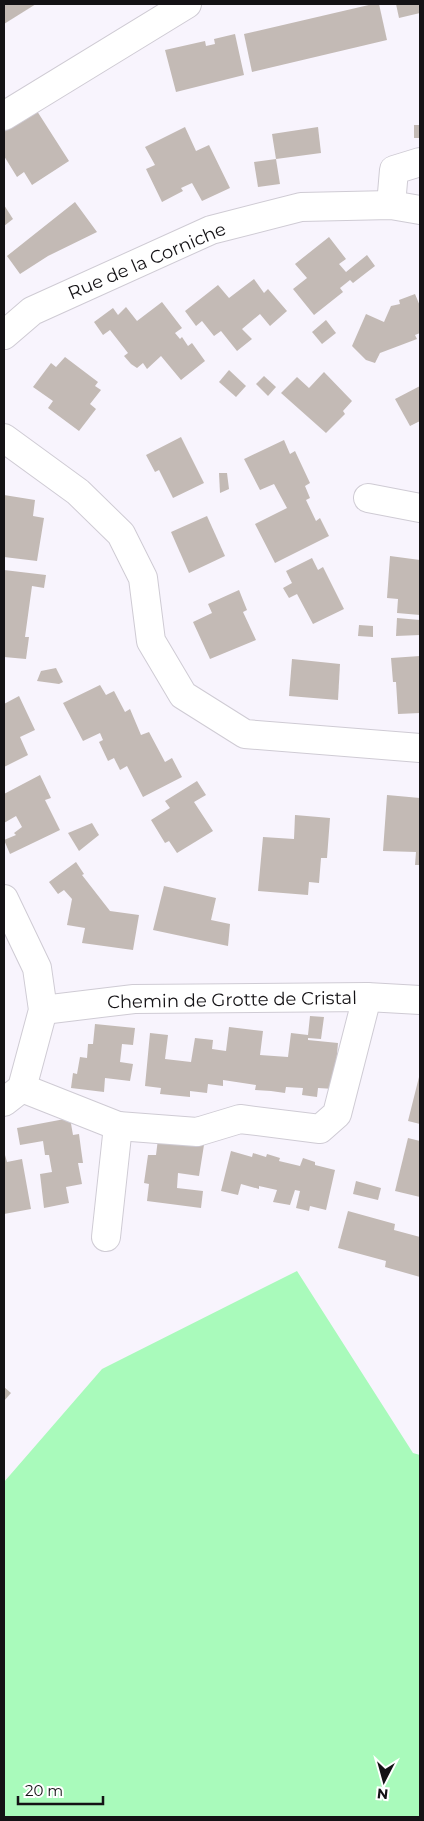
<svg xmlns="http://www.w3.org/2000/svg" width="424" height="1821" font-family="Montserrat,sans-serif">
	<style>
		.green { fill: #a9fabb }
		.building { fill: #c3bab5 }
		.lines { fill: none; stroke-linecap: round; stroke-linejoin: round }
		.street-casing { stroke: #cfcbd4; stroke-width: 30 }
		.street { stroke: #fff; stroke-width: 28 }
		.labels { text-anchor: middle; stroke-width: 4; stroke-linejoin: round; paint-order: stroke }
		.street-label { font-size: 18px; fill: #141215; stroke: #fff }
	</style>
	<rect width="100%" height="100%" fill="#f8f4fd"/>
	<polygon class="green" points="297,1271 413,1453 420,1455 420,1817 4,1817 4,1482 102,1369"/>
	<g class="building">
		<polygon points="4,4 36,4 4,24"/>
		<polygon points="373,4 379,4 387,40 252,72 244,34"/>
		<polygon points="396,4 420,4 420,13 399,18"/>
		<polygon points="235,34 244,75 176,92 165,50 205,41 206,46 215,44 214,39"/>
		<polygon points="37,111 69,161 32,185 24,172 17,177 4,156 4,132"/>
		<rect x="414" y="125" width="6" height="13"/>
		<polygon points="185,127 196,151 209,145 230,188 202,201 192,183 181,188 183,191 162,202 146,169 155,165 145,147"/>
		<polygon points="318,127 321,153 276,159 272,134"/>
		<polygon points="276,159 280,184 258,187 254,162"/>
		<polygon points="75,202 97,232 48,256 20,274 7,256"/>
		<polygon points="4,205 13,219 4,226"/>
		<polygon points="329,237 346,259 339,264 346,272 367,255 375,266 353,283 350,280 340,288 343,292 314,315 293,289 307,278 295,264"/>
		<polygon points="254,279 264,293 268,289 287,311 270,326 260,314 242,329 252,339 237,351 221,331 214,336 202,321 196,326 185,311 218,285 229,298"/>
		<polygon points="415,294 420,306 420,333 415,335 417,339 380,353 375,363 366,360 352,346 366,314 384,322 391,306 400,304 399,300"/>
		<polygon points="162,302 182,328 175,333 180,339 182,337 188,346 192,343 205,361 181,380 161,356 147,369 143,363 137,368 131,364 124,356 128,353 110,330 103,335 94,322 113,308 118,315 126,307 137,321"/>
		<polygon points="326,320 336,333 322,344 312,332"/>
		<polygon points="65,357 98,382 95,386 101,390 90,404 96,409 79,431 48,408 53,401 33,387 51,363 56,367"/>
		<polygon points="229,370 246,386 236,397 219,382"/>
		<polygon points="324,372 352,401 343,411 345,414 326,433 281,393 297,377 309,388"/>
		<polygon points="264,376 276,387 268,396 256,384"/>
		<polygon points="420,386 420,421 410,426 395,399"/>
		<polygon points="181,437 204,483 173,498 159,470 155,472 146,455"/>
		<polygon points="284,440 290,454 295,451 310,483 305,486 310,498 306,500 316,521 320,518 329,536 275,563 255,524 287,508 274,484 260,490 244,459"/>
		<polygon points="219,473 227,473 229,489 220,493"/>
		<polygon points="4,495 35,500 33,516 44,518 37,561 4,557"/>
		<polygon points="207,516 225,556 189,573 171,532"/>
		<polygon points="390,556 420,560 420,615 397,613 398,599 387,598"/>
		<polygon points="312,558 318,570 323,567 344,609 313,624 297,594 289,598 283,588 292,583 286,571"/>
		<polygon points="4,570 46,575 44,588 32,586 25,637 29,637 26,659 4,657"/>
		<polygon points="239,590 247,610 243,612 256,640 210,659 193,622 212,613 208,604"/>
		<polygon points="397,618 420,620 420,635 396,636"/>
		<polygon points="359,625 373,626 373,637 358,636"/>
		<polygon points="420,656 420,713 398,714 396,682 393,682 391,658"/>
		<polygon points="292,659 340,664 338,700 289,696"/>
		<polygon points="56,668 63,682 59,684 37,681 41,671"/>
		<polygon points="100,685 106,695 114,691 125,712 130,709 141,735 149,732 165,762 172,758 182,777 143,797 127,766 120,770 114,758 108,761 99,742 103,740 100,733 83,741 63,703"/>
		<polygon points="19,696 35,730 20,737 28,755 4,767 4,704"/>
		<polygon points="40,775 51,798 45,800 60,830 10,854 4,840 16,835 14,833 22,827 16,816 4,823 4,794"/>
		<polygon points="197,781 206,795 194,802 213,831 177,853 169,841 165,843 151,820 170,808 165,801"/>
		<polygon points="387,795 420,798 420,865 415,865 416,852 383,851"/>
		<polygon points="295,815 330,818 327,858 321,858 319,883 309,882 308,895 258,891 263,837 294,839"/>
		<polygon points="92,823 99,835 79,851 68,833"/>
		<polygon points="76,862 84,874 82,875 110,911 139,915 133,950 82,943 85,928 67,925 72,899 64,890 58,894 49,882"/>
		<polygon points="164,886 216,898 211,920 230,924 228,946 153,930"/>
		<polygon points="310,1016 324,1017 321,1039 308,1038 308,1040 338,1043 334,1089 318,1088 317,1097 302,1095 303,1088 286,1087 285,1093 271,1091 255,1090 256,1085 223,1080 223,1086 208,1084 207,1093 190,1091 190,1097 160,1094 161,1088 145,1086 150,1033 168,1035 165,1059 191,1062 195,1038 213,1040 212,1049 226,1051 229,1027 263,1031 260,1055 288,1057 291,1033 308,1035"/>
		<polygon points="95,1024 135,1028 133,1045 122,1044 120,1062 133,1064 130,1081 105,1078 104,1092 71,1088 73,1073 77,1074 80,1057 87,1058 88,1044 93,1044"/>
		<polygon points="420,1073 420,1124 408,1121"/>
		<polygon points="70,1118 73,1135 79,1134 81,1149 83,1163 78,1163 82,1184 66,1187 69,1203 44,1208 40,1174 52,1172 49,1155 45,1155 43,1141 20,1145 17,1128"/>
		<polygon points="408,1138 420,1141 420,1197 395,1191"/>
		<polygon points="158,1139 204,1145 199,1176 178,1173 177,1188 203,1191 201,1208 147,1201 149,1184 144,1183 148,1155 156,1155"/>
		<polygon points="231,1151 252,1157 253,1153 266,1157 267,1154 280,1158 279,1161 300,1166 303,1158 315,1162 315,1165 335,1170 326,1210 310,1206 309,1211 296,1208 300,1191 295,1190 290,1205 273,1202 277,1190 259,1186 259,1189 241,1184 238,1195 221,1191"/>
		<polygon points="4,1155 5,1155 7,1162 22,1159 31,1209 4,1214"/>
		<polygon points="356,1181 381,1188 378,1200 353,1194"/>
		<polygon points="348,1211 395,1224 394,1230 420,1237 420,1277 385,1267 386,1261 338,1248"/>
		<polygon points="4,1387 11,1393 4,1401"/>
	</g>
	<g class="lines">
		<g class="street-casing">
			<g id="street">
				<polyline points="4,116 187,4"/>
				<polyline points="391,205 394,170 420,162"/>
				<polyline points="4,335 32,311 211,230 301,207 391,205 420,210"/>
				<polyline points="4,438 78,492 121,534 143,578 151,641 183,695 245,734 420,748"/>
				<polyline points="368,498 420,508"/>
				<polyline points="4,899 37,968 43,1010 22,1088 4,1102"/>
				<polyline points="43,1010 134,999 367,997 420,1000"/>
				<polyline points="22,1088 118,1126 197,1132 240,1119 320,1129 337,1114 367,997"/>
				<polyline points="106,1237 118,1126"/>
			</g>
		</g>
		<use href="#street" class="street"/>
	</g>
	<g class="labels">
		<g class="street-label">
			<text transform="translate(147 261) rotate(-23)" y="6">Rue de la Corniche</text>
			<text transform="translate(232 1000) rotate(-1)" y="6">Chemin de Grotte de Cristal</text>
		</g>
	</g>
	<rect width="424" height="1821" fill="none" stroke="#141215" stroke-width="10"/>
	<g transform="translate(384 1781) rotate(186)" stroke="#ffffff" stroke-width="4" paint-order="stroke">
	<path d="M0-4L9 19L0 12L-9 19Z" fill="#141215"/>
	<text y="-8" font-size="14" font-weight="bold" text-anchor="middle" fill="#141215">N</text>
	</g>
	<path d="M18 1796v8h85v-8" fill="none" stroke="#141215" stroke-width="2.5"/>
	<text x="25" y="1796" font-size="15" fill="#141215" stroke="#ffffff" stroke-width="4" paint-order="stroke">20 m</text>
</svg>
